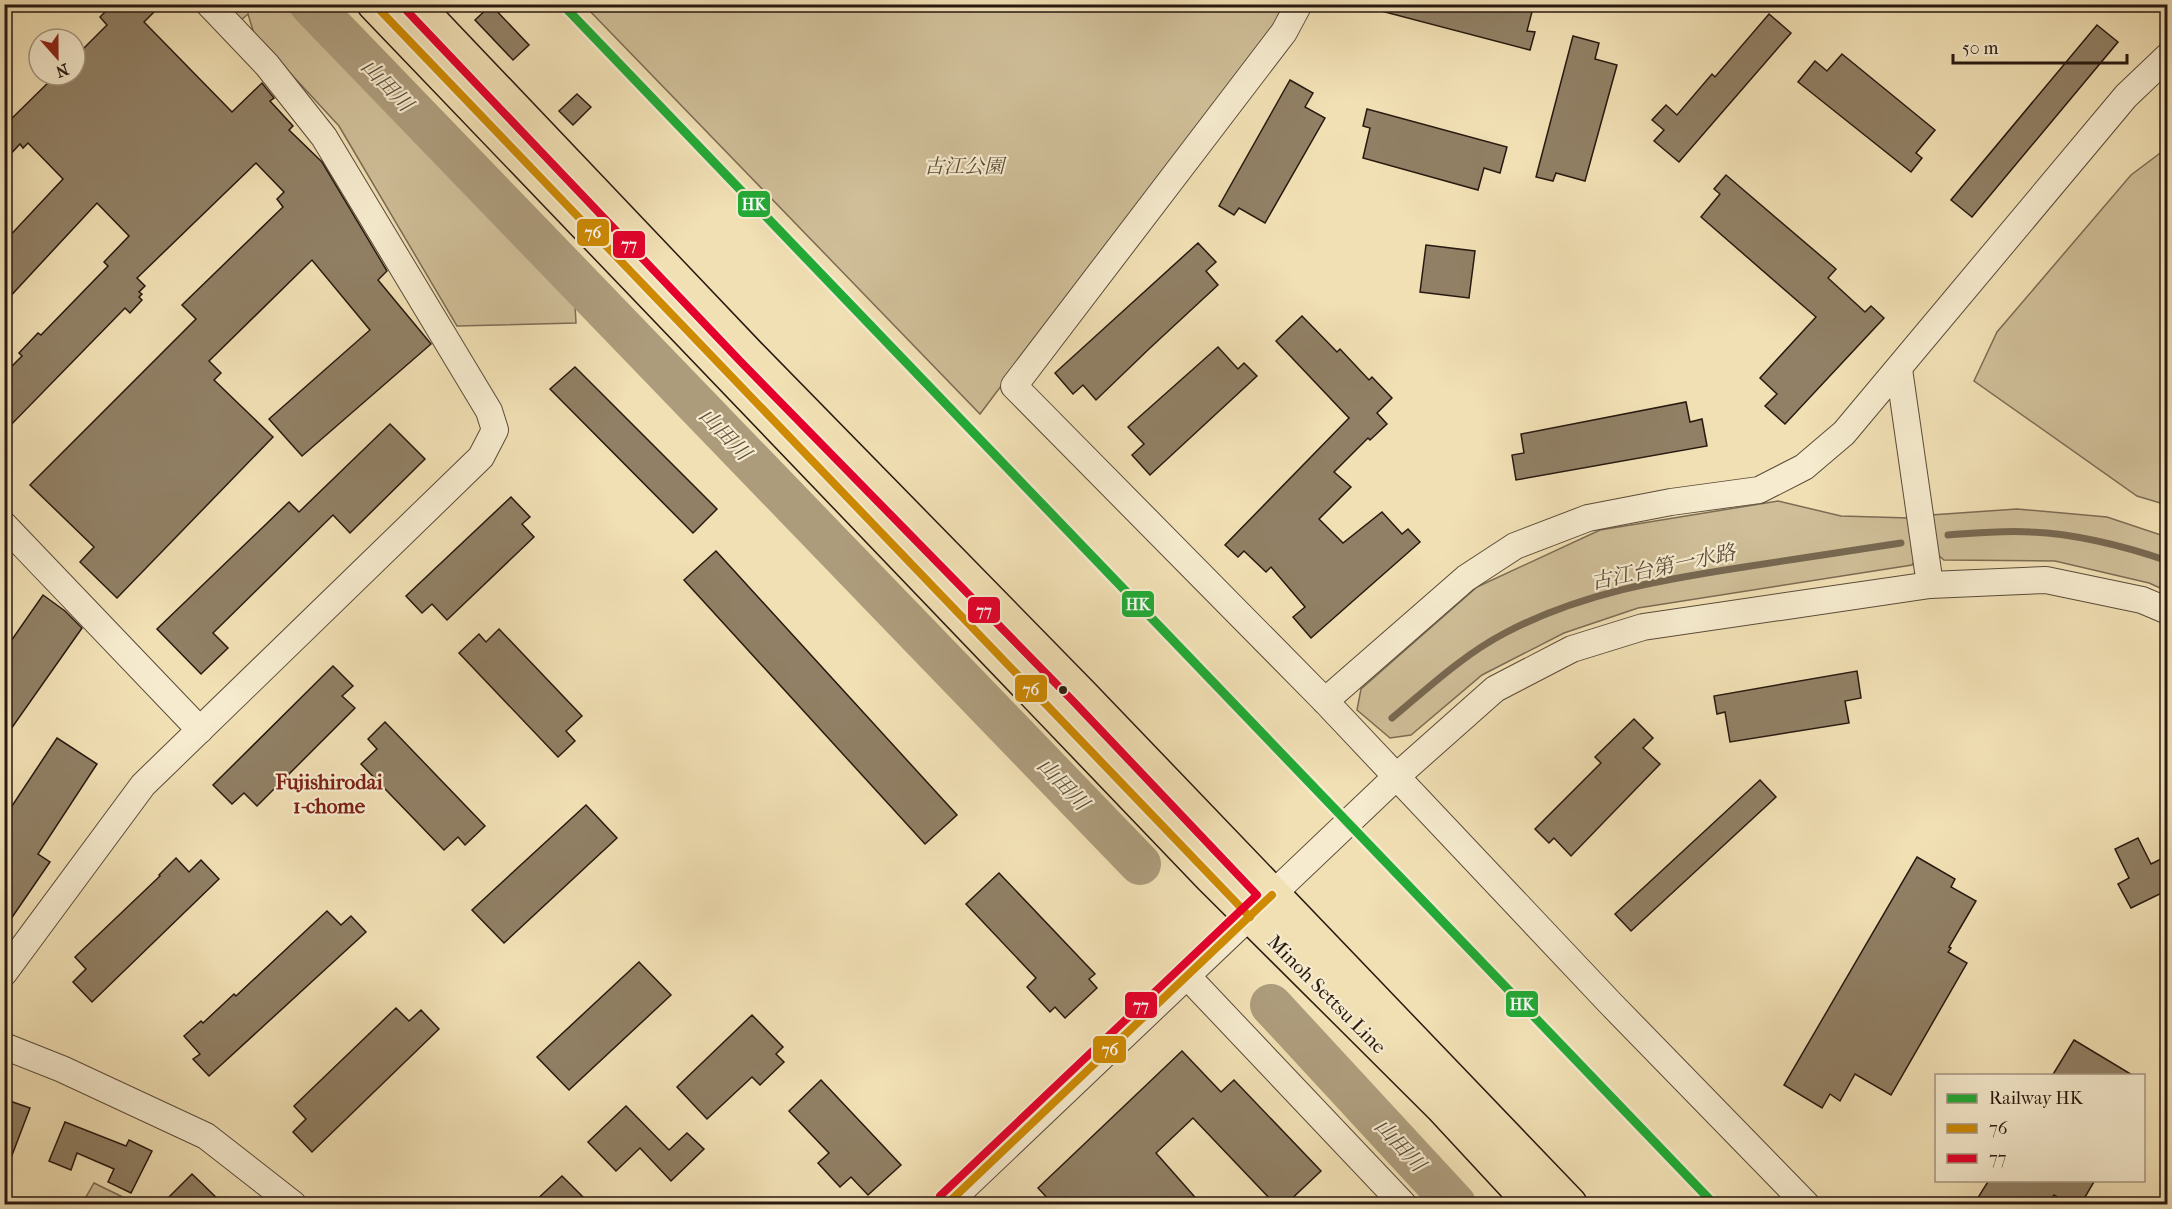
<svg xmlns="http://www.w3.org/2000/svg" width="2172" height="1209" font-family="'IM FELL French Canon','Noto Serif JP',serif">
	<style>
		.green { fill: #cfbe98; stroke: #7c6c54; stroke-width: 1.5 }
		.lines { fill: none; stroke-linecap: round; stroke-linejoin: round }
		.stream { stroke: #786851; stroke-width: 7 }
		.river { stroke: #ad9c7c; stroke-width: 42 }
		.building { fill: #918065; stroke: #281910; stroke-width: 1.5 }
		.minor-casing { stroke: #5a4b39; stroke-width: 28 }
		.major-casing { stroke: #281910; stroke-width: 36 }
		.minor { stroke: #f6ebce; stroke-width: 26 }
		.major { stroke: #f1e0b4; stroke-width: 33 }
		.bus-1-casing { stroke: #f6ebce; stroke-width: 12 }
		.bus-2-casing { stroke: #f6ebce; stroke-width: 12 }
		.bus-1 { stroke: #ce8a03; stroke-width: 8 }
		.bus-2 { stroke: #e4002b; stroke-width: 8 }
		.rail-1-casing { stroke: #f6ebce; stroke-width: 14 }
		.rail-1 { stroke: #21ab36; stroke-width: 9 }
		.bus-dot { fill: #281910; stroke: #f6ebce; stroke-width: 2 }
		.labels { text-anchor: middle; stroke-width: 4.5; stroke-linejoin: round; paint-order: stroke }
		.park-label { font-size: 20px; font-style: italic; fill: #5a4b39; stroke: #f6ebce }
		.street-label { font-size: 20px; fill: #281910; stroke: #f6ebce }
		.water-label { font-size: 21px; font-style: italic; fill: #5d4d3b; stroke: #f6ebce }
		.neighbourhood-label { font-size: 21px; font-weight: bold; fill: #7a1f14; stroke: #f6ebce }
		.line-badge { stroke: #f6ebce; stroke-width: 2 }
		.badge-label { font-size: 16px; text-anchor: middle; font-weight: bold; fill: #fff }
	</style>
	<rect width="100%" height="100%" fill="#f1e0b4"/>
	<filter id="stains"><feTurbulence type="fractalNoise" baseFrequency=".00333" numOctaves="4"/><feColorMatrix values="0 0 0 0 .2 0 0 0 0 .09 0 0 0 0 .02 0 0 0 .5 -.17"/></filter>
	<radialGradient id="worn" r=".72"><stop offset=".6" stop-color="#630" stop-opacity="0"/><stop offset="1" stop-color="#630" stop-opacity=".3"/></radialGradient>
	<g class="green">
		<polygon points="287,4 575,305 576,323 457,326 339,126 254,34 248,14 241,20 226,5"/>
		<polygon points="584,5 1286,5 1274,24 980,414"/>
		<polygon points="2167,148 2167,505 2137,496 1974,381 1997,332 2131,175"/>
		<polygon points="1778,501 1841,516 1909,518 1917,557 1912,565 1638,608 1564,633 1482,675 1411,735 1390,738 1357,710 1361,689 1477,587 1600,530"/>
		<polygon points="2017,509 2107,517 2167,537 2167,591 2149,583 2055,561 1944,560 1936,553 1931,515"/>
		<polygon points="94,1183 137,1204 82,1204"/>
	</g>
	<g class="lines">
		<g class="stream">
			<path d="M 1948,535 C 1975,533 2004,530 2031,532 C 2077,534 2124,546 2168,561"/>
			<path d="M 1392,718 C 1428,688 1463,655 1505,633 C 1581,593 1660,580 1744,567 C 1796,559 1849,551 1901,543"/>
		</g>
		<g class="river">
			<polyline points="310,4 1140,864"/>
			<polyline points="1271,1005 1455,1204"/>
		</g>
	</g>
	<g class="building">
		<polygon points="113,4 162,4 144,22 232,112 262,83 274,98 270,101 293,126 289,130 322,162 387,271 378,280 431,344 302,456 269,419 370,330 312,260 209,361 221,373 214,380 273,437 117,598 80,562 94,547 30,485 196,319 182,305 283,207 277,199 284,192 256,163 137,278 145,286 139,292 142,294 139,297 142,300 130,313 125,308 4,432 4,374 22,356 19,353 38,333 41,335 108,266 104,262 129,236 97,203 4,303 4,242 63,179 28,143 23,148 20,144 4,161 4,126 56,75 75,75 75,57 107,25 100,17"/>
		<polygon points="1382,4 1534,4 1527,31 1535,32 1530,50 1381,11"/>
		<polygon points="491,5 529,45 513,60 475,20"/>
		<polygon points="1769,14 1791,33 1679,162 1654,141 1664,130 1652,120 1666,105 1677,115 1712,74 1715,77"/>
		<polygon points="2097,25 2118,42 1972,217 1951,200"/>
		<polygon points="1573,36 1599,43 1595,59 1617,65 1585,181 1556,173 1553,181 1536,177"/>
		<polygon points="1842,54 1935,130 1916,153 1922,158 1911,172 1798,82 1815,61 1827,71"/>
		<polygon points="1290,80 1313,93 1305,107 1325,118 1265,223 1239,208 1234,215 1219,206"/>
		<polygon points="577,94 591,107 573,125 559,111"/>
		<polygon points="1367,109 1507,147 1500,173 1484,168 1478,190 1363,158 1370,128 1363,126"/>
		<polygon points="1726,175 1836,269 1828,278 1865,312 1871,306 1884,318 1785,424 1765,406 1777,394 1760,378 1816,317 1701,217 1720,194 1714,189"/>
		<polygon points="1198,243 1216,262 1206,271 1218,285 1150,348 1096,400 1083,385 1073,394 1055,373"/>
		<polygon points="1426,245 1475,251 1469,298 1420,292"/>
		<polygon points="1302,316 1337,352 1340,349 1369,380 1372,377 1392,398 1377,413 1387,424 1370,440 1368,438 1334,472 1351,487 1319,519 1343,543 1382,512 1402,534 1408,529 1420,542 1311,638 1293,617 1305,607 1271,567 1266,572 1244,551 1238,557 1225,545 1349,418 1276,341"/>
		<polygon points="1218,347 1238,369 1244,363 1257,376 1150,475 1132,455 1144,444 1128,427"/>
		<polygon points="575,367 717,509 693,533 550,389"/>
		<polygon points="1686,402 1690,422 1702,419 1707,446 1516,480 1512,455 1524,453 1521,434"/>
		<polygon points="390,424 425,459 350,533 333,515 213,633 228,648 201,674 157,629 289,502 299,512"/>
		<polygon points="511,497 530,517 522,524 534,537 447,620 432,604 422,613 406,596"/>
		<polygon points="716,551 957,815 925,844 684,580"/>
		<polygon points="43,595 65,611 82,628 4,739 4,651"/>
		<polygon points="499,629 582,716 566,731 575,741 558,757 459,653 479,634 486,642"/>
		<polygon points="333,666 353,686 342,696 355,708 257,806 244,793 232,804 213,785"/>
		<polygon points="1857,671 1861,698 1845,701 1849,723 1730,742 1725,712 1717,714 1714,696"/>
		<polygon points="1634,719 1653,738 1643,748 1660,764 1571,856 1554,838 1549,843 1535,829 1601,763 1595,757"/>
		<polygon points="385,722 485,826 465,845 458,837 444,850 361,764 377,749 368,739"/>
		<polygon points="57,738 97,764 38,854 50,862 4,929 4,818"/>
		<polygon points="1760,780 1776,797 1631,931 1615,914"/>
		<polygon points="586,805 617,838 504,943 472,910"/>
		<polygon points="2138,838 2151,864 2161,859 2168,871 2168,890 2131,908 2118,884 2129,878 2115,849"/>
		<polygon points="1917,857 1955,879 1951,887 1976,901 1949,947 1951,948 1948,952 1967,963 1891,1095 1855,1074 1840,1101 1830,1094 1822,1108 1784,1085"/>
		<polygon points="176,858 189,872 201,860 219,879 92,1002 73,982 86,969 75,957 160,876 159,875"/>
		<polygon points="999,873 1095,974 1089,979 1097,988 1065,1018 1055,1007 1050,1012 1027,987 1036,978 966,904"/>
		<polygon points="327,911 341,925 351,916 366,932 209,1076 193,1059 200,1054 184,1036 201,1021 203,1023 234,994 236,996"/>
		<polygon points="639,962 671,995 569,1090 537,1057"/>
		<polygon points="396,1008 409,1021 421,1010 439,1029 312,1152 293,1132 306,1119 294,1106"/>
		<polygon points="752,1015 783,1047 776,1054 784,1062 760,1085 752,1077 707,1119 677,1087"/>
		<polygon points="2074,1040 2134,1076 2052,1076"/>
		<polygon points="1182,1051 1221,1092 1234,1080 1321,1171 1286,1204 1275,1204 1193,1118 1156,1153 1201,1204 1053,1204 1038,1188"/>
		<polygon points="821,1080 901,1165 868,1195 851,1177 840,1187 818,1163 829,1153 789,1111"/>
		<polygon points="4,1099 30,1108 6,1171 4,1170"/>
		<polygon points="626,1106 669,1150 687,1133 704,1149 671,1181 640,1148 616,1171 588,1142"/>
		<polygon points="65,1122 126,1146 129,1140 152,1151 131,1193 108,1182 114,1169 77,1153 71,1170 49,1161"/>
		<polygon points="192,1174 223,1204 162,1204"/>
		<polygon points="562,1176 590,1204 532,1204"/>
		<polygon points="1989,1180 2095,1180 2081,1204 2070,1204 2054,1195 2048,1204 1974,1204"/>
	</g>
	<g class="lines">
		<g class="minor-casing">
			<g id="minor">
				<polyline points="1299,4 1284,32 1014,386 1325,701 1612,1005 1806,1204"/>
				<polyline points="1899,369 1930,585"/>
				<polyline points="4,525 200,730"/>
				<polyline points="1325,701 1466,578 1515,546 1588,518 1671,502 1759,490 1804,467 1844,433 2126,96 2168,56"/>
				<polyline points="4,973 143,785 481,457 495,430 489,411 324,137 267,65 209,4"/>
				<polyline points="1188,977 1403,1204"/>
				<polyline points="4,1046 62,1069 206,1136 293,1204"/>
				<polyline points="947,1204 1397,776 1495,689 1572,649 1643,627 1930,585 2046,580 2142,600 2168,611"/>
			</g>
		</g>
		<g class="major-casing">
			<g id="major">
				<polyline points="374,4 1211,877 1442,1107 1532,1204"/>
				<polyline points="415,4 749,355 1081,694 1570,1204"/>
			</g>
		</g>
		<use href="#minor" class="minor"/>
		<use href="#major" class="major"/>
		<g class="bus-1-casing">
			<g id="bus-1">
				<polyline points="374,4 1250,917"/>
				<polyline points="947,1204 1272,895"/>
			</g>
		</g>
		<g class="bus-2-casing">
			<polyline id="bus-2" points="407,11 741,362 1073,701 1257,895 940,1196"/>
		</g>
		<use href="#bus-1" class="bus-1"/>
		<use href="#bus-2" class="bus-2"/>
		<g class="rail-1-casing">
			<polyline id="rail-1" points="562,4 1714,1204"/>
		</g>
		<use href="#rail-1" class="rail-1"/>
	</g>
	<circle class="bus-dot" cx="1063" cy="690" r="5"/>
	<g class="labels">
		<g class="park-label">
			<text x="964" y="173">古江公園</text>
		</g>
		<g class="street-label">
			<text transform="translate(1327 994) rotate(45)" y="7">Minoh Settsu Line</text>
		</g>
		<g class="water-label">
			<text transform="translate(387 85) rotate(46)" y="7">山田川</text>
			<text transform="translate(725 434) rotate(46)" y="7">山田川</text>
			<text transform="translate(1663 567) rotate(-12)" y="7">古江台第一水路</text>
			<text transform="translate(1063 784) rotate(46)" y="7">山田川</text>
			<text transform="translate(1400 1145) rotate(47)" y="7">山田川</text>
		</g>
		<g class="neighbourhood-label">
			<text x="329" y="789">Fujishirodai<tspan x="329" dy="24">1-chome</tspan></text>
		</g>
	</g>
	<g class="line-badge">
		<rect x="737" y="190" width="34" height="28" rx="6" fill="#21ab36"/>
		<rect x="576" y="218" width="34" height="29" rx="6" fill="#ce8a03"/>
		<rect x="612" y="230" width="34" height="29" rx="6" fill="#e4002b"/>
		<rect x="1121" y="590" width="34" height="28" rx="6" fill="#21ab36"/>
		<rect x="967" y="596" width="34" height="28" rx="6" fill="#e4002b"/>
		<rect x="1014" y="674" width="34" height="29" rx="6" fill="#ce8a03"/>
		<rect x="1505" y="990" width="34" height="28" rx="6" fill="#21ab36"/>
		<rect x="1124" y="991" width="34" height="28" rx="6" fill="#e4002b"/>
		<rect x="1092" y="1035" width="35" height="29" rx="6" fill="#ce8a03"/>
	</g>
	<g class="badge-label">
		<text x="754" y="210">HK</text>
		<text x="593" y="238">76</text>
		<text x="629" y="250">77</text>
		<text x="1138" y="610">HK</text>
		<text x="984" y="616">77</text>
		<text x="1031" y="695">76</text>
		<text x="1522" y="1010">HK</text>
		<text x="1141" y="1011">77</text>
		<text x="1110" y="1055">76</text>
	</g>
	<rect width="2172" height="1209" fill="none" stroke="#f1e0b4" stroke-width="24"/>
	<rect x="6" y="6" width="2160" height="1197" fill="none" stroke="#281910" stroke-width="3"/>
	<rect x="12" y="12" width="2148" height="1185" fill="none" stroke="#281910" stroke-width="1.5"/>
	<rect x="1935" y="1074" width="210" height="108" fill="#f6ebce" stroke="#a49782" stroke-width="1.5"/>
	<rect x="1947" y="1094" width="30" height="9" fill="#21ab36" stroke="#a49782" stroke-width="1.5"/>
	<text x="1989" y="1104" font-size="18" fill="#281910">Railway HK</text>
	<rect x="1947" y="1124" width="30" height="9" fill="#ce8a03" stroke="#a49782" stroke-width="1.5"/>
	<text x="1989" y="1134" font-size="18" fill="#281910">76</text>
	<rect x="1947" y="1154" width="30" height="9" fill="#e4002b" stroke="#a49782" stroke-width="1.5"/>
	<text x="1989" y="1164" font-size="18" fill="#281910">77</text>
	<g transform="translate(57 57) rotate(159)"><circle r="28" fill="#f6ebce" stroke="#a49782" stroke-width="1.5"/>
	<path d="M0-4.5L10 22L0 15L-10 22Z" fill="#8f2418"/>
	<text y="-9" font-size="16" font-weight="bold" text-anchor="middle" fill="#281910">N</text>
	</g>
	<path d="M1953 54v9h174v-9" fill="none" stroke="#281910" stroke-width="3"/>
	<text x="1962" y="54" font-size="18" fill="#281910" stroke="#f6ebce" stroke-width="4.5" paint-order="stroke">50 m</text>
	<rect width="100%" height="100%" filter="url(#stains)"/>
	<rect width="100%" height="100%" fill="url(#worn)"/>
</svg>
